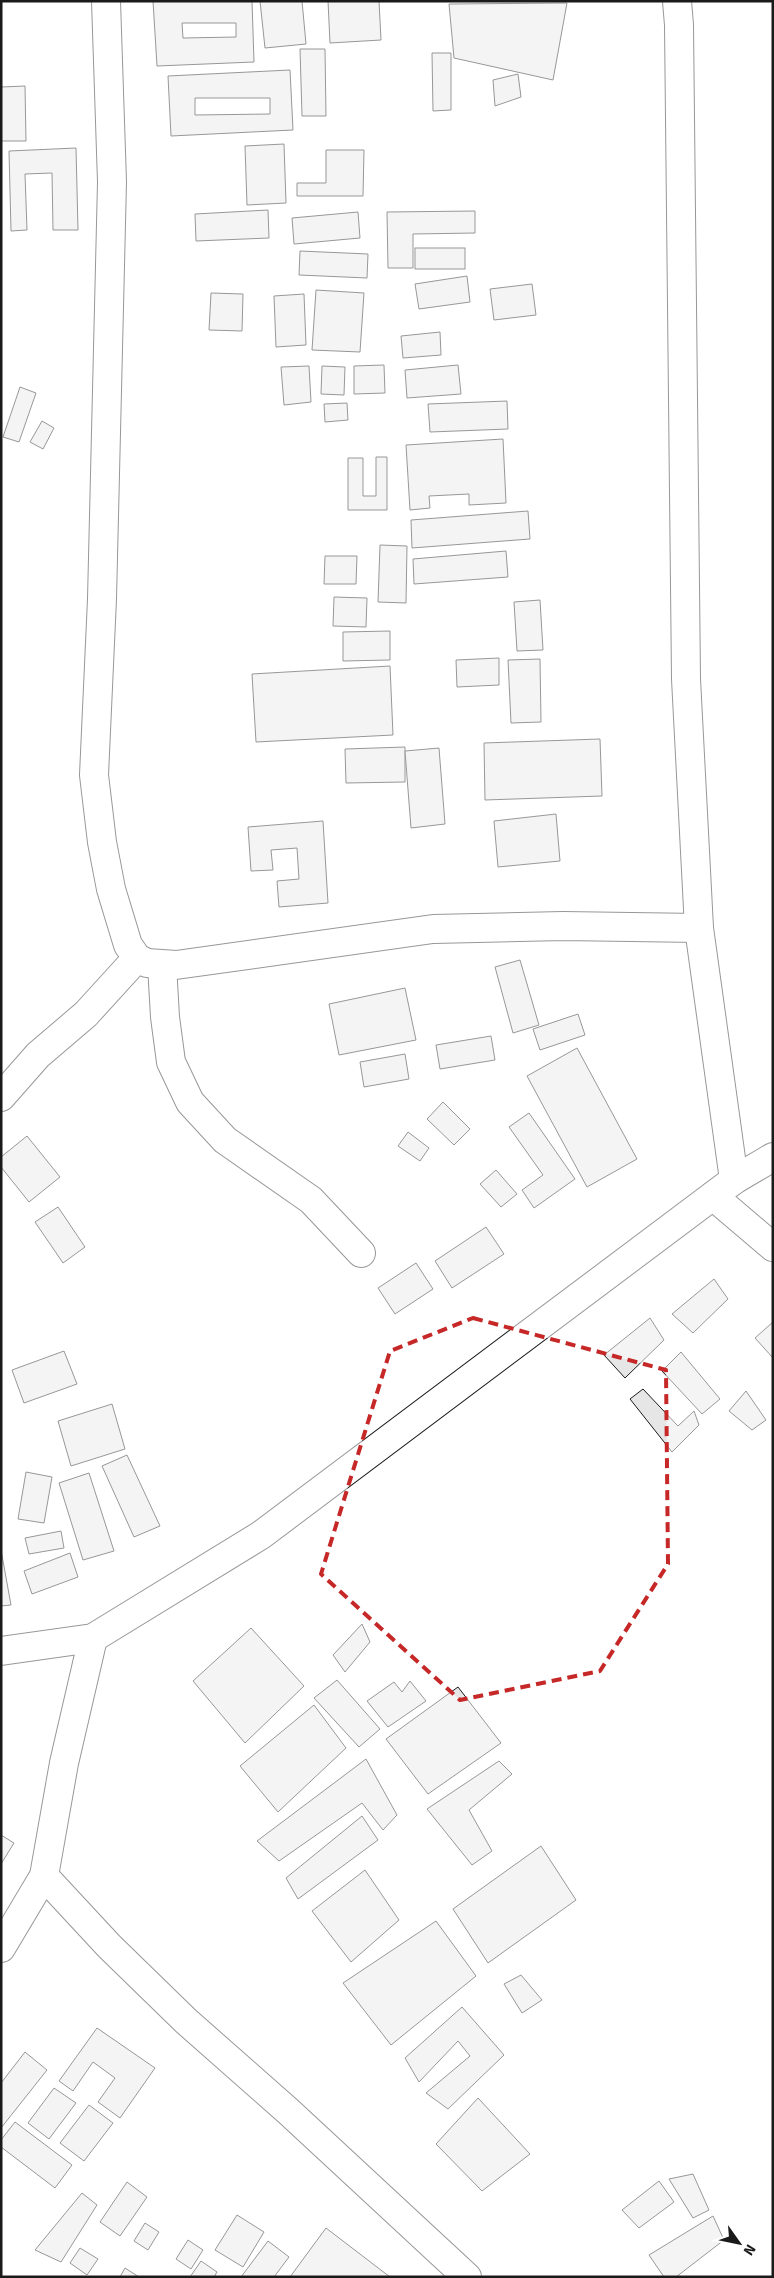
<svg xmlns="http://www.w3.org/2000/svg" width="774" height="2278" font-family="Signika,sans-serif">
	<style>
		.building { fill: #e6e6e6; stroke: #1a1a1a; fill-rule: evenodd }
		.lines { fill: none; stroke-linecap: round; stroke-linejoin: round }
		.minor-casing { stroke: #1a1a1a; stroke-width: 30 }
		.minor { stroke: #fff; stroke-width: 28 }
		.marked { fill: none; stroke: #c62828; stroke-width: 4; stroke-dasharray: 10 6; stroke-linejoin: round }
	</style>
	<rect width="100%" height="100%" fill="#fff"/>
	<g class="building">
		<path d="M 153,1 L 252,1 L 254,62 L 157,66 ZM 182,23 L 236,23 L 236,37 L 183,38 Z"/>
		<polygon points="260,1 302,1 306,44 265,48"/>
		<polygon points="328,1 379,1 381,40 330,43"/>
		<polygon points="567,3 553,80 454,58 449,4"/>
		<polygon points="300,49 325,49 326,116 302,116"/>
		<polygon points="432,53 451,53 451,110 433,111"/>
		<path d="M 290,70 L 293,130 L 171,136 L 168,76 ZM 195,98 L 270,98 L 270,114 L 195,115 Z"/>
		<polygon points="518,74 521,97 495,106 493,80"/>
		<polygon points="25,86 26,141 1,141 1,87"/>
		<polygon points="284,144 286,203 247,205 245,146"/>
		<polygon points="76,148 78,230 53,230 52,173 25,174 27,230 11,231 9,151"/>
		<polygon points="326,150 364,150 363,196 297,196 297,183 326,183"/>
		<polygon points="268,210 269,238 196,241 195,214"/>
		<polygon points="475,211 475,233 413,234 413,268 388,268 387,212"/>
		<polygon points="358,212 360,238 294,244 292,218"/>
		<rect x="415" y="248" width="50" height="21"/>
		<polygon points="300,251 368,254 367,278 299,275"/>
		<polygon points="467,276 470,302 419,309 415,284"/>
		<polygon points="532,284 536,315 494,320 490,289"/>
		<polygon points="316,290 364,293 360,352 312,350"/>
		<polygon points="211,293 243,294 242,331 209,330"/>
		<polygon points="304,294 306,345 276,347 274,296"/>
		<polygon points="440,332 441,355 403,358 401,336"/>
		<polygon points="384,365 385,393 354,394 354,366"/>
		<polygon points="458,365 461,394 407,398 405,370"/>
		<polygon points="309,366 311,402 284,405 281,367"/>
		<polygon points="322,366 345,367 344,395 321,394"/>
		<polygon points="20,387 36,393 19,442 3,437"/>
		<polygon points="507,401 508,429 430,432 428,404"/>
		<polygon points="347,403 348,420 325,422 324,404"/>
		<polygon points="42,421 54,428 43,449 30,442"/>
		<polygon points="503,439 506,503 469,505 469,494 429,496 430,508 410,510 406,445"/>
		<polygon points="376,457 387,457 387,510 348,510 348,458 363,458 363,496 376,496"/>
		<polygon points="528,511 530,539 412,548 411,520"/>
		<polygon points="380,545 407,546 406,603 378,602"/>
		<polygon points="506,551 508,577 414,584 413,559"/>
		<polygon points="325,556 357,556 356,584 324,584"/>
		<polygon points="334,597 367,598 366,627 333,626"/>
		<polygon points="540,600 543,650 517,651 514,602"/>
		<polygon points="390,631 390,660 343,661 343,632"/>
		<polygon points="499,658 499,685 457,687 456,660"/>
		<polygon points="540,659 541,722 511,723 508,660"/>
		<polygon points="390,666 393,735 256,742 252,674"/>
		<polygon points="600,739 602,796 485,800 484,743"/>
		<polygon points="405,747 405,782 346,783 345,749"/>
		<polygon points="439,748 445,824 411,828 405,751"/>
		<polygon points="556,814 560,861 498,867 494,821"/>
		<polygon points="323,821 328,903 279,907 277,881 299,879 297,848 271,850 273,870 251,871 248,827"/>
		<polygon points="520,960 539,1025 513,1033 495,967"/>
		<polygon points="405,988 416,1040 339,1055 329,1004"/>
		<polygon points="578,1014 585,1035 540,1050 533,1029"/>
		<polygon points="491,1036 495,1060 440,1069 436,1045"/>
		<polygon points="577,1048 637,1159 587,1187 527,1076"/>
		<polygon points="405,1054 409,1079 364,1087 360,1062"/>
		<polygon points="443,1102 470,1129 454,1145 427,1119"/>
		<polygon points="529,1113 575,1179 534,1208 522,1190 543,1175 509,1127"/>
		<polygon points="408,1132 429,1148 420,1161 398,1146"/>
		<polygon points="27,1136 60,1177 29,1202 1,1167 1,1157"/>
		<polygon points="496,1170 517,1194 501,1207 480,1184"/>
		<polygon points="58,1207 85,1247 63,1263 35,1222"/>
		<polygon points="486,1227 504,1254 452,1288 435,1261"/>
		<polygon points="416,1263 433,1289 395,1314 378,1288"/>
		<polygon points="714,1279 728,1299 693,1333 672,1314"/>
		<polygon points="650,1318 664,1340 625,1378 604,1355"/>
		<polygon points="773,1322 773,1358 755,1338"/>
		<polygon points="64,1351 77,1384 24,1403 12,1370"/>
		<polygon points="681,1352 720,1399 702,1414 662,1371"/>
		<polygon points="643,1389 678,1426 694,1411 699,1425 672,1452 630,1399"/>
		<polygon points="746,1391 766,1420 752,1430 729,1411"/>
		<polygon points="112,1404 125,1449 71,1466 58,1421"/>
		<polygon points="127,1455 160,1526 134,1537 102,1466"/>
		<polygon points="26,1472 52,1477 44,1523 18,1519"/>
		<polygon points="89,1473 114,1551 83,1560 59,1483"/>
		<polygon points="61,1531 64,1548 29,1554 25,1538"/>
		<polygon points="1,1550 11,1605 1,1606"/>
		<polygon points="70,1553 78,1577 32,1594 24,1571"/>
		<polygon points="362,1624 370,1642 345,1672 333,1655"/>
		<polygon points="251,1628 304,1686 245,1743 193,1681"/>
		<polygon points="337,1680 380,1729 359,1747 314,1698"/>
		<polygon points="410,1681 426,1701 388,1727 367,1701 394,1682 402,1692"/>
		<polygon points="458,1687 501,1743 428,1794 386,1739"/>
		<polygon points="314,1705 346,1748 278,1812 240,1766"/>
		<polygon points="366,1759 397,1815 383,1830 362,1803 279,1861 257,1841"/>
		<polygon points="499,1761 512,1774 469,1810 492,1851 472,1865 427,1809"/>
		<polygon points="362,1816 378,1840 298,1899 286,1878"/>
		<polygon points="1,1835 14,1843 1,1864"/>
		<polygon points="541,1846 576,1900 488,1963 453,1909"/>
		<polygon points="365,1870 399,1920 351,1962 312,1911"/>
		<polygon points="436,1921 476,1976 391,2045 343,1983"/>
		<polygon points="521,1975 542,2000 522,2013 504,1984"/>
		<polygon points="462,2007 504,2055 448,2109 426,2093 470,2056 458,2041 419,2082 405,2058"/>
		<polygon points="97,2028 155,2068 120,2118 98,2102 115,2078 93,2062 73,2091 59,2081"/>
		<polygon points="25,2052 47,2070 1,2128 1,2083"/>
		<polygon points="54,2088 76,2103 49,2139 28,2123"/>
		<polygon points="478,2098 530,2154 482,2191 436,2144"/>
		<polygon points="89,2105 113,2123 84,2161 60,2143"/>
		<polygon points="15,2122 72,2165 55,2188 1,2147 1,2140"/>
		<polygon points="693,2174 709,2210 693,2218 669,2179"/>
		<polygon points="659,2181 674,2202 639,2228 622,2210"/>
		<polygon points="127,2182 147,2197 120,2236 100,2222"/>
		<polygon points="82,2193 97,2205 61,2262 35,2250"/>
		<polygon points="237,2215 264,2232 243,2267 215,2250"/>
		<polygon points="713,2216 724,2240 676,2277 664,2277 649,2255"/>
		<polygon points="145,2223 159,2232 148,2250 134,2241"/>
		<polygon points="326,2228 390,2277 290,2277"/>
		<polygon points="188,2240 203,2250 191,2269 176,2259"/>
		<polygon points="268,2241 289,2257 274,2277 241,2277"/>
		<polygon points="80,2248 98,2259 87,2275 70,2263"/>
		<polygon points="201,2261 217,2272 214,2277 190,2277"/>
		<polygon points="125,2268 139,2277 120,2277"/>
	</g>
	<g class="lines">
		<g class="minor-casing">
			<g id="minor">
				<polyline points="106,1 112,182 102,599 94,775 102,842 111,889 128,945 137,958 147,963 176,965 433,929 563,926 699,928"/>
				<polyline points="677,1 679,25 686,679 699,928 734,1180"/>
				<polyline points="162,965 165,1017 171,1062 190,1102 225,1140 311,1200 361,1253"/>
				<polyline points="1,1097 38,1055 86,1014 137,958"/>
				<polyline points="713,1196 773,1247"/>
				<polyline points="1,1651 93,1638 261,1535 734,1180 773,1157"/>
				<polyline points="44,1876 109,1946 186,2021 288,2111 467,2277"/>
				<polyline points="1,1948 44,1876 64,1763 93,1638"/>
			</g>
		</g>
		<use href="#minor" class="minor"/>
	</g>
	<path d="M0 0H774V2278H0ZM 473,1318 L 666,1370 L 668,1564 L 600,1671 L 460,1700 L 321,1574 L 390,1351 Z" fill="#fff" fill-opacity=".55" fill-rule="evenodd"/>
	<path class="marked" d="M 473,1318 L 666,1370 L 668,1564 L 600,1671 L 460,1700 L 321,1574 L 390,1351 Z"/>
	<rect width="774" height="2278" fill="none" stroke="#1a1a1a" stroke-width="5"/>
	<g transform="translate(739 2243) rotate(123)" stroke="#ffffff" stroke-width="4" paint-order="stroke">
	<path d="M0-4L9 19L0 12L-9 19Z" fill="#1a1a1a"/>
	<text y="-8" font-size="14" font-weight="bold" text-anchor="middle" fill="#1a1a1a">N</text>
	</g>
</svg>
